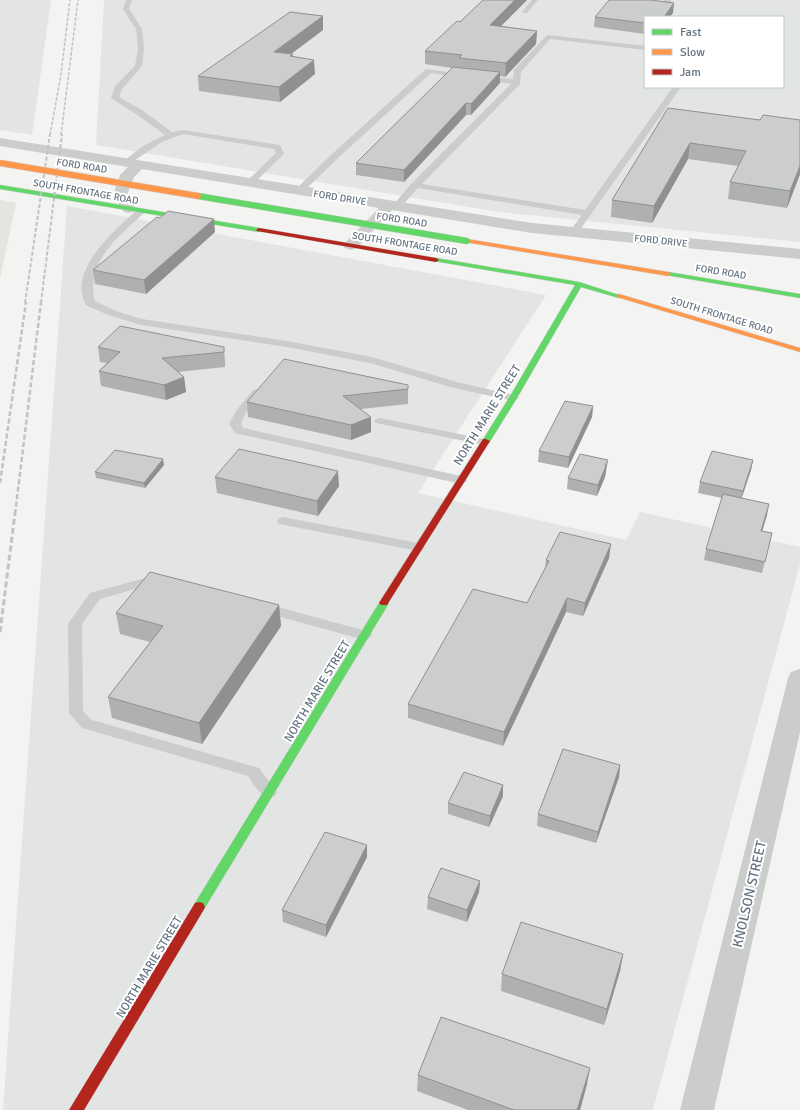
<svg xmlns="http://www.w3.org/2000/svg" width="800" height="1110" font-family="Signika,sans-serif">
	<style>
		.built { fill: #e3e5e4; fill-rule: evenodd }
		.green { fill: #e2e6df }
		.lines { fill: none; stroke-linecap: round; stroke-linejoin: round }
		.fast-casing { stroke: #d0d1d0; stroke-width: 1 }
		.slow-casing { stroke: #d0d1d0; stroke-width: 1 }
		.jam-casing { stroke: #d0d1d0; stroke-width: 1 }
		.lane { fill: #cbcccc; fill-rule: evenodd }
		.street { fill: #cbcccc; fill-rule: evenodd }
		.fast { fill: #63d668; fill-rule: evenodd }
		.slow { fill: #ff974d; fill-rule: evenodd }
		.jam { fill: #b3261e; fill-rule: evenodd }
		.rail-far3 { stroke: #c1c2c2; stroke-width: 1.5; stroke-dasharray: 3.5 1.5; stroke-linecap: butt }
		.rail-far2 { stroke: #c1c2c2; stroke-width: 2; stroke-dasharray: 4 2; stroke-linecap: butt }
		.rail-far1 { stroke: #c1c2c2; stroke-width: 2.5; stroke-dasharray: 5 2.5; stroke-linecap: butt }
		.rail { stroke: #c1c2c2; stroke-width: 3; stroke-dasharray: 6 3; stroke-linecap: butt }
		.fast-bridge-casing { stroke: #d0d1d1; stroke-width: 7; stroke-linecap: butt }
		.slow-bridge-casing { stroke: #d0d1d1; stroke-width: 7; stroke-linecap: butt }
		.fast-bridge { stroke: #63d668; stroke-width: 6 }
		.slow-bridge { stroke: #ff974d; stroke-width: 6 }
		.wall { fill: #afb1b1 }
		.shaded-wall { fill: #8f9090 }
		.building { fill: #cccece; stroke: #8f9090 }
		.labels { text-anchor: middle; stroke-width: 4; stroke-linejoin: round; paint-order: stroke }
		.far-street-label { font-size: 10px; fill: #647381; stroke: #fff }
		.street-label { font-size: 12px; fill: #647381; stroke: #fff }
		.near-street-label { font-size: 14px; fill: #647381; stroke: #fff }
	</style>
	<rect width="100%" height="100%" fill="#f3f3f1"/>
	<g class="built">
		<polygon points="0,0 51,0 32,135 0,130"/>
		<path d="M 104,0 L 800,0 L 800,242 L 499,212 L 96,145 ZM 645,17 L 783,17 L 783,87 L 645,87 Z"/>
		<polygon points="67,206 546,295 418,493 626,540 640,512 800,547 800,564 653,1110 3,1110"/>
	</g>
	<polygon class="green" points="0,200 16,203 0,278"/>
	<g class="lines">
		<g class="fast-casing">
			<g id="fast">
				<polygon points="0,185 259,228 262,230 259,232 0,189"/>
				<polygon points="436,258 579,282 622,296 619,298 581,287 517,398 489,443 486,443 482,441 509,398 575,285 434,261 434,259"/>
				<polygon points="668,272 800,294 800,298 666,275 666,273"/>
				<polygon points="384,600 389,603 203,911 199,912 195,911 193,907 195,903 379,603"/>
			</g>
		</g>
		<g class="slow-casing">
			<g id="slow">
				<polygon points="467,239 668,272 671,274 668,276 465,242 464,241"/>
				<polygon points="619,294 800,348 800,352 617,297 617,295"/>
			</g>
		</g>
		<g class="jam-casing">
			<g id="jam">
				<polygon points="259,228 436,258 439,260 436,262 257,231 256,230"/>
				<polygon points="483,439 486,439 490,441 387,605 381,605 379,603"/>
				<polygon points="199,902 203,903 205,907 203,911 84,1110 69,1110 195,903"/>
			</g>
		</g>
		<g class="lane">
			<polygon points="126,0 132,0 129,9 142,29 144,48 142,66 122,89 119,97 142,110 172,132 183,130 280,145 284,153 283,155 252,185 249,186 245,183 276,153 274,149 183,134 162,142 128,165 125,165 121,163 143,146 165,135 136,114 111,98 115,86 135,66 138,48 136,29 123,9"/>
			<polygon points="532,0 538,0 527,13 523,13 522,12"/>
			<polygon points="622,0 665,2 663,0 670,0 675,5 672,7 625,2"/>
			<polygon points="548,35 645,46 645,50 550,39 521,72 520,84 422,184 585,210 673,87 681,87 577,234 574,235 569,232 582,215 418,188 400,208 394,208 393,206 394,204 412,183 511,84 483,80 480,80 480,76 513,79 514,70 546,36"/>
			<polygon points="426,69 463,74 467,76 463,78 431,73 337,159 302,193 296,193 295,191 296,189 331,155"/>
			<path d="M 141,208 L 144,209 L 145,211 L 144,213 C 118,237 85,262 95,301 L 116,311 L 142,319 L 287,341 L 372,357 L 457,382 L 517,396 L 519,398 L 513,401 L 450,387 L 370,363 L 287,347 L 141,325 L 108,315 L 86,305 C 66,271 116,229 138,209 Z"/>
			<polygon points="257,389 263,392 245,414 241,424 243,428 461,476 465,477 467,480 465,483 461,484 235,433 229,424 236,411 253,390"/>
			<polygon points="380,418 484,439 488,440 490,442 488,444 484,445 376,423 374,421 376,419"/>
			<polygon points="283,517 418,543 423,544 424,547 423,550 418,551 279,524 277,521 279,518"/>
			<path d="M 149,577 L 163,580 L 165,583 L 163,586 L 158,587 L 149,585 L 100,599 L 82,624 L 83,711 L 92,720 L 259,768 L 277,792 L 275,796 C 261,800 255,786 248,776 L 82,728 L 69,713 L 68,624 L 90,593 Z"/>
			<polygon points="263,603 370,632 372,635 370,638 365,640 258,611 256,608 258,605"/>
		</g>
		<g class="street">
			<polygon points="0,138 532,223 800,249 800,259 532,233 392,210 357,248 351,250 345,248 343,245 379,208 142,169 134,177 127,195 136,209 134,212 129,213 124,212 113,195 120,175 128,167 0,146"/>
			<polygon points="800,669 800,732 714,1110 680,1110 788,678 791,672"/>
		</g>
		<use href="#fast" class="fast"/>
		<use href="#slow" class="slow"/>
		<use href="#jam" class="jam"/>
		<g class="rail-far3">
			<polyline points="50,135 61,74 70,0"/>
			<polyline points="61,135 78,0"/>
		</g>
		<g class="rail-far2">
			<polyline points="25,303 50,134"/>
			<polyline points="41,303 62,134"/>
		</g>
		<g class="rail-far1">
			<polyline points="0,483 26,302"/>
			<polyline points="15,514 41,302"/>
		</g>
		<polyline class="rail" points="0,632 15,513"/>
		<g class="fast-bridge-casing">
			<polyline id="fast-bridge" points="198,196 467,241"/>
		</g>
		<g class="slow-bridge-casing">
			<polyline id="slow-bridge" points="0,163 198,196"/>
		</g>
		<use href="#fast-bridge" class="fast-bridge"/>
		<use href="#slow-bridge" class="slow-bridge"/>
	</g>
	<g class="wall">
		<polygon points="483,0 527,0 501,26 537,31 536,44 505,77 500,76 500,83 471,115 466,115 404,182 356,175 356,163 452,68 425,64 425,51 460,22"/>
		<polygon points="673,13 645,17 645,34 594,27 595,17"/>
		<polygon points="323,30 291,54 293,54 293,57 315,74 280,102 199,91 198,76"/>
		<polygon points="668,108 760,120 800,120 800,174 787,208 728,199 730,182 738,166 688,159 652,223 611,217 612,200"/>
		<polygon points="215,232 146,294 95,284 93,270"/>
		<polygon points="98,347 224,347 225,362 225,367 178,372 184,377 186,392 166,400 101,386 99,371 107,363 100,362"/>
		<polygon points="408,385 408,404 361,409 371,432 351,440 248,417 247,402"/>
		<polygon points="593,406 592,417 568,468 538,462 539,451"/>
		<polygon points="753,460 751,470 742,498 767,515 762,531 772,533 762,573 704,560 706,549 722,498 698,493 700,482"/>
		<polygon points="164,465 145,488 96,478 95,472"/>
		<polygon points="606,470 605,477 597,496 567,489 568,478"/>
		<polygon points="215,477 339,486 318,516 217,493"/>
		<polygon points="609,558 583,616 566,612 503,746 408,718 408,704 527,603 545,568 546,560"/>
		<polygon points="279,605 281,626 202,744 112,718 108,697 150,642 120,634 116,613"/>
		<polygon points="620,765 619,777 596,843 537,826 538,814"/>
		<polygon points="503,796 489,827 448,814 448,803"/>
		<polygon points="367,845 367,857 326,937 283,922 282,910"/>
		<polygon points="480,881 479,892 467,922 427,909 428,897"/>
		<polygon points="623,954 620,971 604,1025 501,991 502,974"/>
		<polygon points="418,1075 587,1084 580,1110 468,1110 417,1091"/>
	</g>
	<g class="shaded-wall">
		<polygon points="515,0 527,0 489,38 490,25"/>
		<polygon points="674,3 673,13 670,17 664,17"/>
		<polygon points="323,16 323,30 275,66 274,52"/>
		<polygon points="537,31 536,44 505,77 506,63"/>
		<polygon points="314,60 315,74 280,102 279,87"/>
		<polygon points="500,72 500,83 471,115 471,104"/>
		<polygon points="466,103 466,115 404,182 404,170"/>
		<polygon points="690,143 688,159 652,223 654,206"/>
		<polygon points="800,166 800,174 787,208 790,191"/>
		<polygon points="214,219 215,232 146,294 144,280"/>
		<polygon points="184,377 186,392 166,400 164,385"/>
		<polygon points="593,406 592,417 568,468 569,457"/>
		<polygon points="371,417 371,432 351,440 351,425"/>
		<polygon points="163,459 164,465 145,488 144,483"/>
		<polygon points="608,460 605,477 597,496 598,485"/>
		<polygon points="753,460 751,470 740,502 743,491"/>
		<polygon points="338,471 339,486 318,516 317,501"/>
		<polygon points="769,504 767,515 759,542 761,531"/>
		<polygon points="611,544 609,558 583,616 585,603"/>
		<polygon points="567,598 566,612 503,746 504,732"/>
		<polygon points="279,605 281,626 202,744 199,723"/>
		<polygon points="620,765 619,777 596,843 598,832"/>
		<polygon points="503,785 503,796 489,827 490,816"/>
		<polygon points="367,845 367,857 326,937 326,925"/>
		<polygon points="480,881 479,892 467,922 467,910"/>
		<polygon points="623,954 620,971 604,1025 607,1009"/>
		<polygon points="590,1068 587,1084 580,1110 577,1110"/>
	</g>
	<g class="building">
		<polygon points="483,0 515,0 490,25 537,31 506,63 459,58 462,55 425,51 457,21 460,22"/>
		<polygon points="609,0 651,0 674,3 664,17 645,17 645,23 595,17"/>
		<polygon points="290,12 323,16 274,52 293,54 290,56 314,60 279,87 198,76"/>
		<polygon points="453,67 500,72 471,104 466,103 404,170 356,163"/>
		<polygon points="668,108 760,120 763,115 800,120 800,166 790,191 730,182 746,151 690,143 654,206 612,200"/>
		<polygon points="168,211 214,219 144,280 93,270 157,217 160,218"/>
		<polygon points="120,326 224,347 224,352 162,358 184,377 164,385 99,371 120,352 98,347"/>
		<polygon points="284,359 408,385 408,389 343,396 371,417 351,425 247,402"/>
		<polygon points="565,401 593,406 569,457 539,451"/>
		<polygon points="239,449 338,471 317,501 215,477"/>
		<polygon points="115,450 163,459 144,483 95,472"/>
		<polygon points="712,451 753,460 743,491 700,482"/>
		<polygon points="580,454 608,460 605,466 606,466 598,485 568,478"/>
		<polygon points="723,494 769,504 761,531 772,533 765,562 706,549"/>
		<polygon points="560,532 611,544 585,603 567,598 504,732 408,704 473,589 527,603 549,561 546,560"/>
		<polygon points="150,572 279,605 199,723 108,697 163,626 116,613"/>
		<polygon points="563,749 620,765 598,832 538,814"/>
		<polygon points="464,772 503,785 490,816 448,803"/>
		<polygon points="325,832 367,845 326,925 282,910"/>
		<polygon points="441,868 480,881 467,910 428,897"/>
		<polygon points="521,922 623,954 607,1009 502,974"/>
		<polygon points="441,1017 590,1068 577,1110 514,1110 418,1075"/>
	</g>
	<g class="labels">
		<g class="far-street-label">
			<text transform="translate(82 165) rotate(9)" y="4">FORD ROAD</text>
			<text transform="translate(86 191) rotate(10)" y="4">SOUTH FRONTAGE ROAD</text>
			<text transform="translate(340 197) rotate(9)" y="4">FORD DRIVE</text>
			<text transform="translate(402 219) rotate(9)" y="4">FORD ROAD</text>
			<text transform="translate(661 240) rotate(6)" y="4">FORD DRIVE</text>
			<text transform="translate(405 243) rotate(9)" y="4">SOUTH FRONTAGE ROAD</text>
			<text transform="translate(721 271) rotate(9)" y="4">FORD ROAD</text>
			<text transform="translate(722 315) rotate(17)" y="4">SOUTH FRONTAGE ROAD</text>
		</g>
		<g class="street-label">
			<text transform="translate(487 415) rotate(-58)" y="4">NORTH MARIE STREET</text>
			<text transform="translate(317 691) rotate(-59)" y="4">NORTH MARIE STREET</text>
			<text transform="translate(149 967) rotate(-59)" y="4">NORTH MARIE STREET</text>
		</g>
		<g class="near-street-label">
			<text transform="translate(749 894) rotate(-77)" y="5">KNOLSON STREET</text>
		</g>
	</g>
	<rect x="644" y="16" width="140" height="72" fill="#ffffff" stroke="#c1c7cd"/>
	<rect x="652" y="29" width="20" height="6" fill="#63d668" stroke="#c1c7cd"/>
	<text x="680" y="36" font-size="12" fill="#647381">Fast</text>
	<rect x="652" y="49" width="20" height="6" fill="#ff974d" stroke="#c1c7cd"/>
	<text x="680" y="56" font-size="12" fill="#647381">Slow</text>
	<rect x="652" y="69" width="20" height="6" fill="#b3261e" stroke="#c1c7cd"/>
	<text x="680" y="76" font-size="12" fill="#647381">Jam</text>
</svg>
